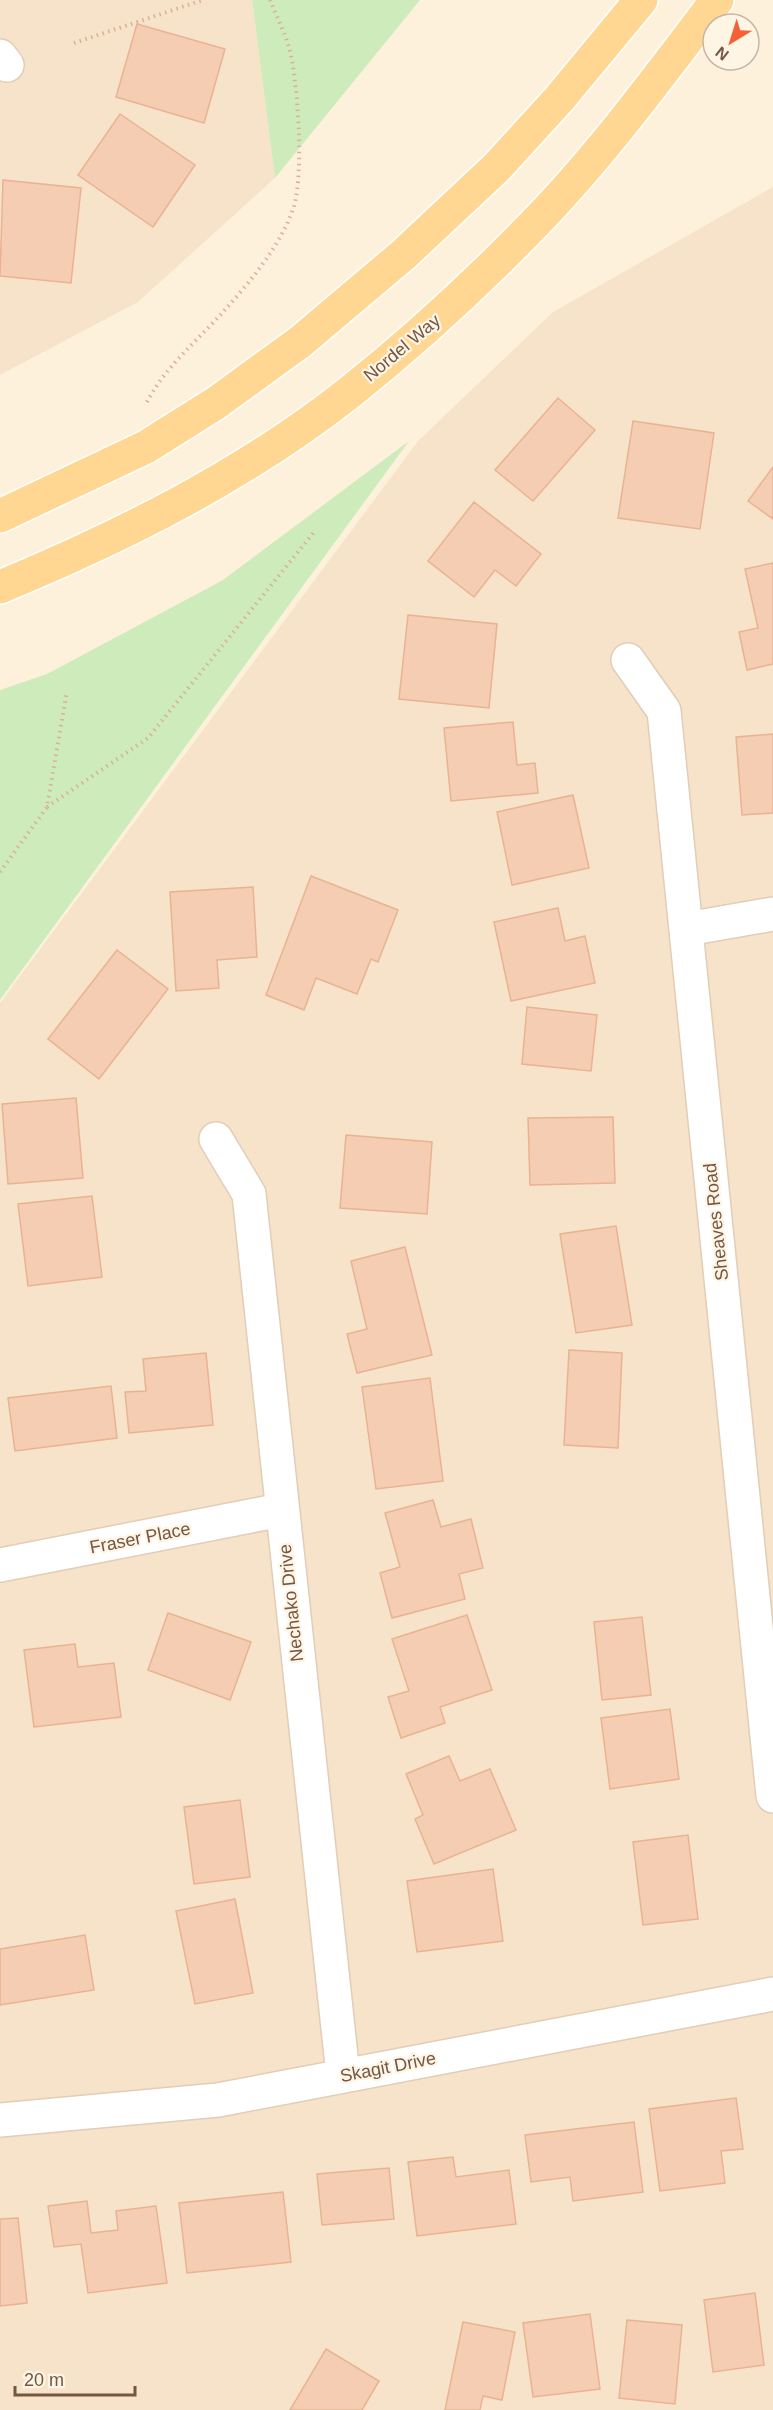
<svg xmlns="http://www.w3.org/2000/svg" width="773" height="2410" font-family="Arial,sans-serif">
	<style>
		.residential { fill: #f6e3ca }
		.green { fill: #ceecbb }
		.building { fill: #f5cdb2; stroke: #e9b391; stroke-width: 1.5 }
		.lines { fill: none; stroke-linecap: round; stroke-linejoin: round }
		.minor-casing { stroke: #e2cdb8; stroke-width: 36 }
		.major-casing { stroke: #fff; stroke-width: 36 }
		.path { stroke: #dab196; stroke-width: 4; stroke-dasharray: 1.5 4.5; stroke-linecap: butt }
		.minor { stroke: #fff; stroke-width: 33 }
		.major { stroke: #ffd793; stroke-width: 33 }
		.labels { text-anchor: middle; stroke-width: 4.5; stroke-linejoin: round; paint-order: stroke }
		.street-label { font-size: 18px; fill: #755644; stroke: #fff5e5 }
	</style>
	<rect width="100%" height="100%" fill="#fef1dc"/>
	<g class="residential">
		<polygon points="0,0 252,0 275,178 138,302 0,375"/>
		<polygon points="773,187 773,2410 0,2410 0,1003 418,441 553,312"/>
	</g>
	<g class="green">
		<polygon points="252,0 420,0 275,178"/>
		<polygon points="409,441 0,1000 0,690 47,674 223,580"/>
	</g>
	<g class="building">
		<polygon points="137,24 225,49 204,123 116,97"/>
		<polygon points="120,114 195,165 153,227 78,175"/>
		<polygon points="3,180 81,188 71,283 0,276"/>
		<polygon points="558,398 595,430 533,501 495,470"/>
		<polygon points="633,421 714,433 700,529 618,518"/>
		<polygon points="773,467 773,519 748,501"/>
		<polygon points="474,502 541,554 516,586 495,570 474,597 428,561"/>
		<polygon points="773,563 773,664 747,670 739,632 758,628 745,569"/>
		<polygon points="408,615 497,624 489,708 399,699"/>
		<polygon points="513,722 517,765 535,763 538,793 451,801 444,728"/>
		<polygon points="773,734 773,813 742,815 736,737"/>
		<polygon points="573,795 589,868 512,885 497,812"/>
		<polygon points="311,876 398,910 378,962 371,959 357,994 316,978 304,1010 266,995"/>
		<polygon points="253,887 257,957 217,960 219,988 176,991 170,892"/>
		<polygon points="558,908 565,941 585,936 595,983 511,1001 494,922"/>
		<polygon points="117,950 168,989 99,1079 48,1039"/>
		<polygon points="527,1007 597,1015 591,1071 522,1064"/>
		<polygon points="76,1098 83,1178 8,1184 2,1104"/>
		<polygon points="613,1117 615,1183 530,1185 528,1118"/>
		<polygon points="346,1135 432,1142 427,1214 340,1208"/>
		<polygon points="92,1196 102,1277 28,1286 18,1204"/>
		<polygon points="616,1226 632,1325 576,1333 560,1234"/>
		<polygon points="405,1247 432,1355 357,1373 347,1334 367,1329 351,1261"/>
		<polygon points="569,1350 622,1353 618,1448 564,1445"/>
		<polygon points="206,1353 213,1425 129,1433 125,1392 146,1391 143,1359"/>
		<polygon points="430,1378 443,1481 376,1489 362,1387"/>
		<polygon points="111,1386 117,1438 15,1451 8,1398"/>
		<polygon points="433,1500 441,1527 471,1519 483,1568 459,1574 465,1599 392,1618 380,1573 400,1567 385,1513"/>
		<polygon points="168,1613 251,1642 230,1700 148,1670"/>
		<polygon points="467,1615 492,1690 440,1707 445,1723 401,1738 388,1697 409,1691 392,1639"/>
		<polygon points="642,1617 651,1695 602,1700 594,1622"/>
		<polygon points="75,1644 78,1667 114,1663 121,1717 34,1727 24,1650"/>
		<polygon points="670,1709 679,1779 610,1789 601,1718"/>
		<polygon points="449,1756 460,1781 490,1769 516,1830 434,1864 415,1819 423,1815 406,1774"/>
		<polygon points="240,1800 250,1877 194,1884 184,1807"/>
		<polygon points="688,1835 698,1919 643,1925 633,1842"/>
		<polygon points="493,1869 503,1941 417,1952 407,1881"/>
		<polygon points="235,1899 253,1993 195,2004 176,1911"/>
		<polygon points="85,1935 94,1990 0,2005 0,1949"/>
		<polygon points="736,2098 743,2149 721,2151 725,2183 660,2191 649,2109"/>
		<polygon points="634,2122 643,2192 573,2201 570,2177 531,2182 525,2135"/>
		<polygon points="453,2157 456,2177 509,2170 516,2224 417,2236 408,2162"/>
		<polygon points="389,2168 394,2219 322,2225 317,2174"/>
		<polygon points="283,2192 291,2262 187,2273 179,2203"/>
		<polygon points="87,2201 91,2233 118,2230 116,2211 156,2206 167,2283 88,2293 81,2244 54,2247 48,2206"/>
		<polygon points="18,2218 27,2303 0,2306 0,2219"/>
		<polygon points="755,2293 764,2365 713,2372 704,2300"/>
		<polygon points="590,2314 600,2389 533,2397 523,2323"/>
		<polygon points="627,2320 682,2325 675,2404 619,2398"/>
		<polygon points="463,2322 515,2332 502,2400 483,2396 480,2410 445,2410"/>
		<polygon points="326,2349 379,2381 362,2410 290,2410"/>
	</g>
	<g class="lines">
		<g class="minor-casing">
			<g id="minor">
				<polyline points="0,56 7,65"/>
				<polyline points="628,660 664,711 773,1796"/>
				<polyline points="687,929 773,914"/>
				<polyline points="216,1139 249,1194 343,2075"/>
				<polyline points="0,1565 281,1510"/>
				<polyline points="0,2120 218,2100 773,1994"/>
			</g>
		</g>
		<g class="major-casing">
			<g id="major">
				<polyline points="0,516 146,447 216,403 300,342 403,255 497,167 559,99 641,0"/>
				<path d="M 0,587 C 123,536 245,475 350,392 C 415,340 477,283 535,223 C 602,154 659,76 717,0"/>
			</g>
		</g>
		<g class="path">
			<polyline points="74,43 203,0"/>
			<path d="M 147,402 C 165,367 197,341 223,312 C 250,282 282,244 294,206 C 304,172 298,80 289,47 C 284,31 276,15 270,0"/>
			<polyline points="47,807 148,738 314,532"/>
			<polyline points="0,872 47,807 67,691"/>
		</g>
		<use href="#minor" class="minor"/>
		<use href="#major" class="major"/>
	</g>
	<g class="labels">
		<g class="street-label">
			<text transform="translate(402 348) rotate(-40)" y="6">Nordel Way</text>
			<text transform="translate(716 1222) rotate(-96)" y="6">Sheaves Road</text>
			<text transform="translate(140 1538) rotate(-11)" y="6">Fraser Place</text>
			<text transform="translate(291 1603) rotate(-96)" y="6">Nechako Drive</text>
			<text transform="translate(388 2067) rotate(-11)" y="6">Skagit Drive</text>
		</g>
	</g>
	<g transform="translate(731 42) rotate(218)"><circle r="28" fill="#fff5e5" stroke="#c8b5a5" stroke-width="1.5"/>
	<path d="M0-4.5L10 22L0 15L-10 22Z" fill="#f36237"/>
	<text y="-9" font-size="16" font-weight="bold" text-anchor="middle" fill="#755644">N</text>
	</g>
	<path d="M15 2386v9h120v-9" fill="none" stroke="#755644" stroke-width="3"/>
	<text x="24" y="2386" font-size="18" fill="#755644" stroke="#fff5e5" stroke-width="4.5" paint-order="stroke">20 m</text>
</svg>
